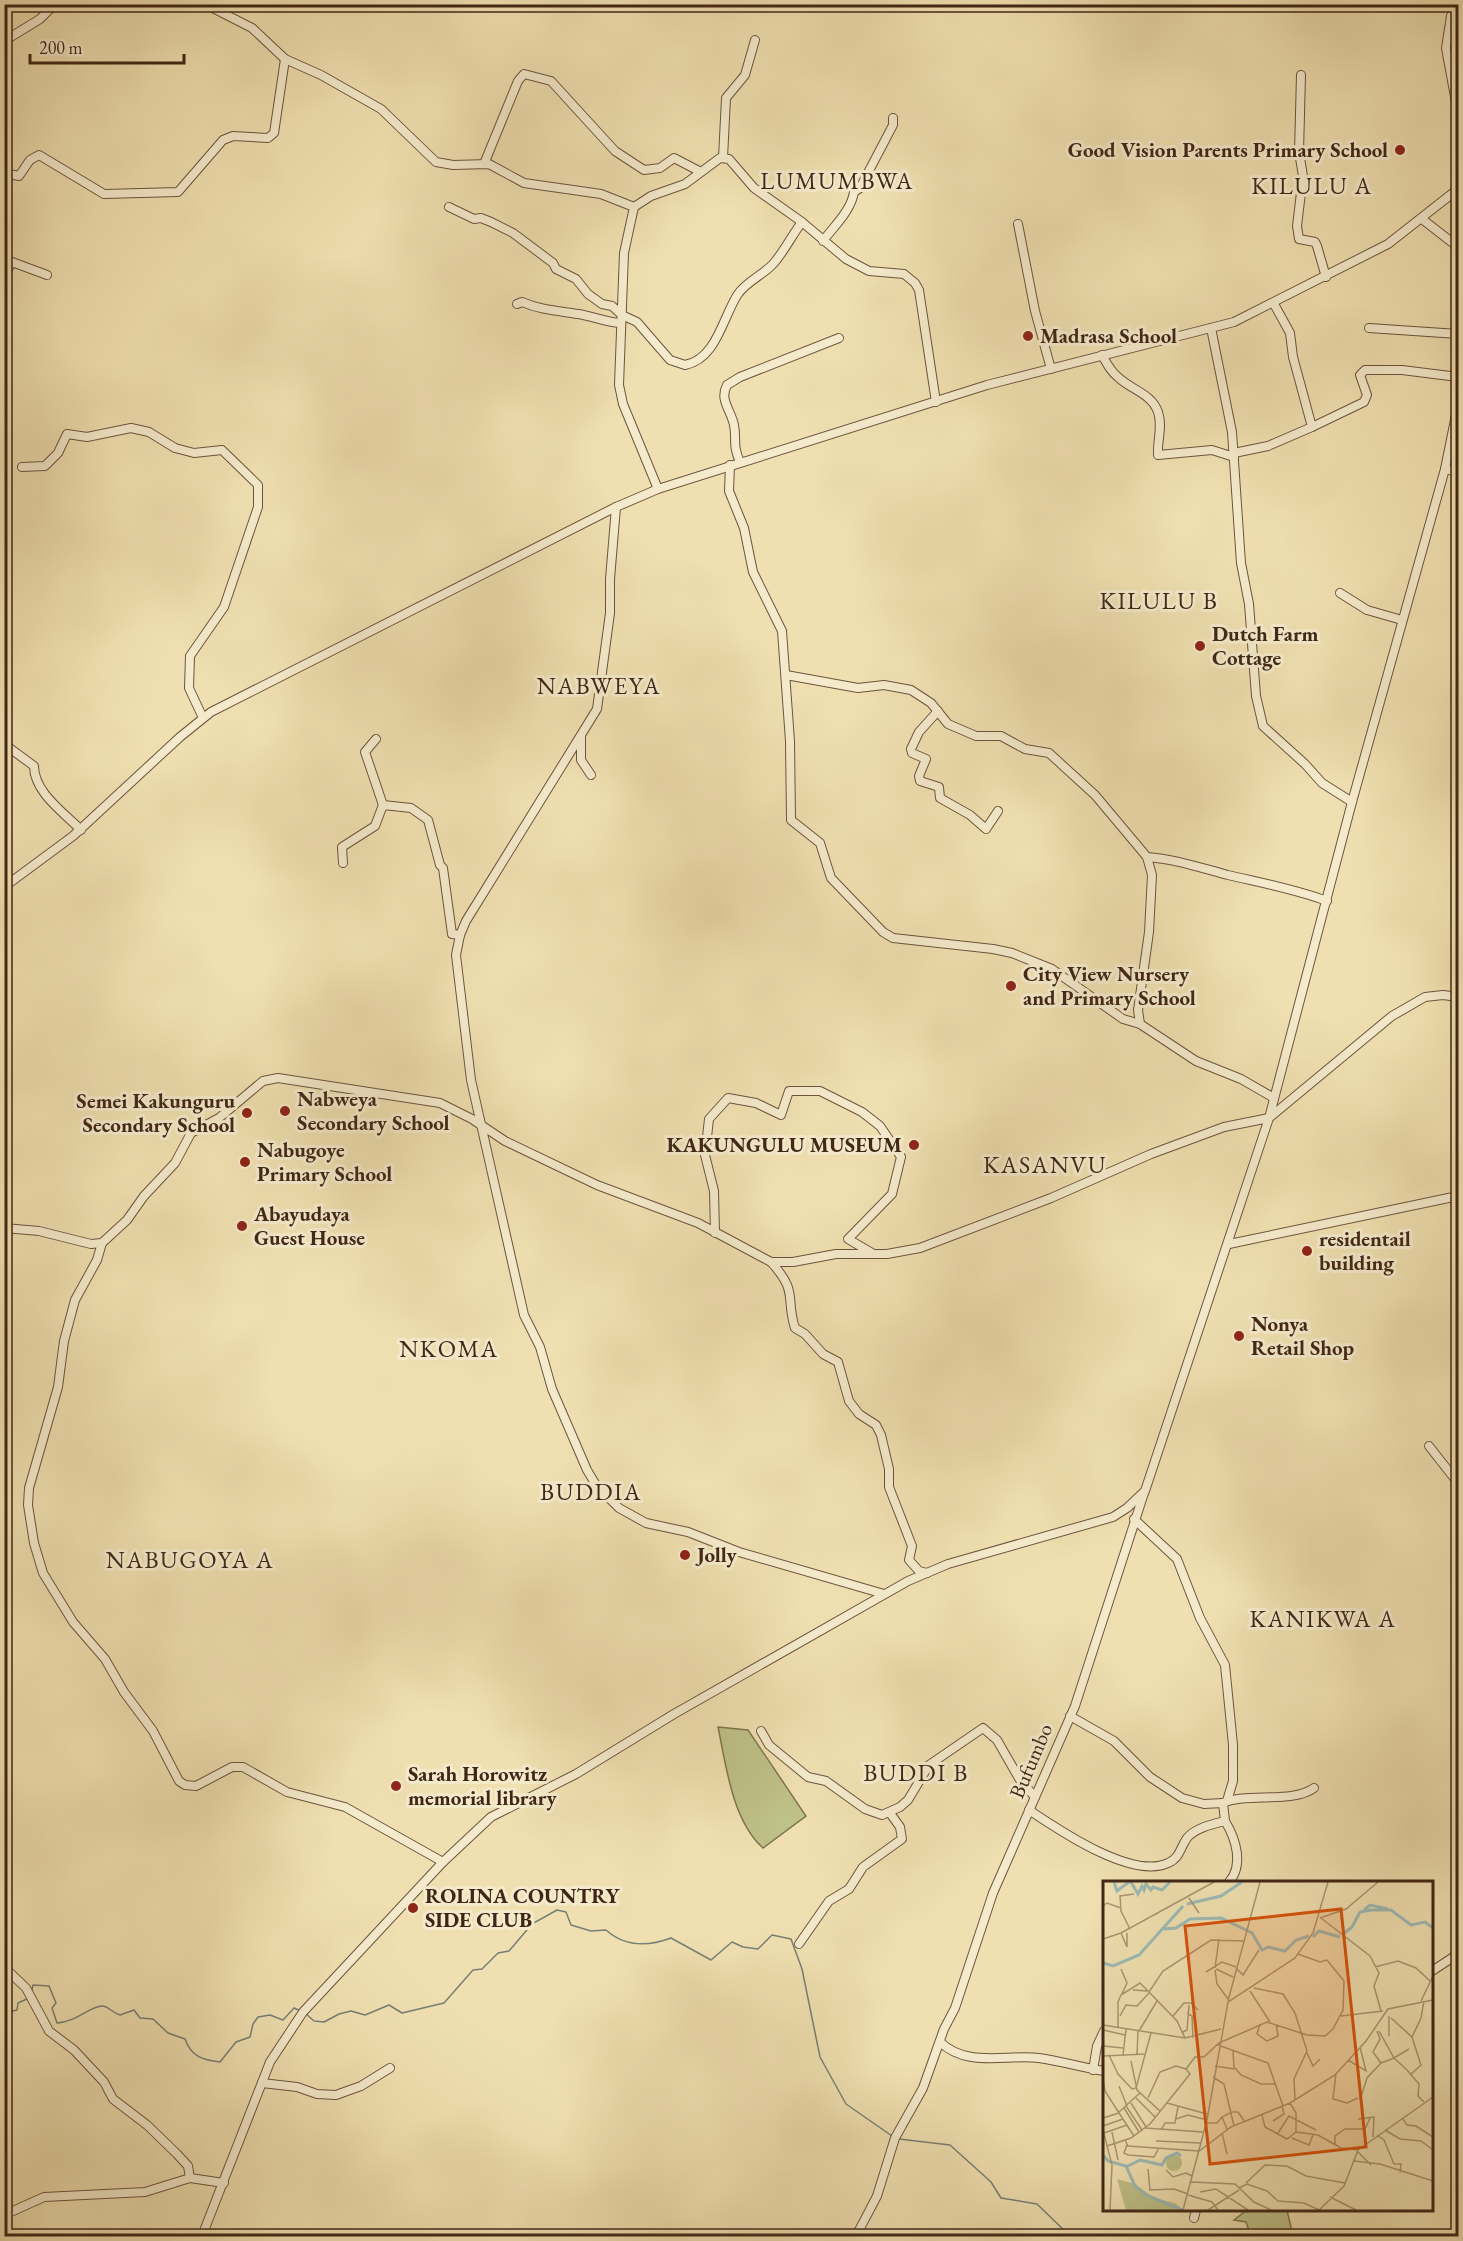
<svg xmlns="http://www.w3.org/2000/svg" width="1463" height="2241" font-family="'EB Garamond',serif">
	<style>
		.green { fill: #bec188; stroke: #807450; stroke-width: 1.5 }
		.lines { fill: none; stroke-linecap: round; stroke-linejoin: round }
		.stream { stroke: #787f76; stroke-width: 1.5 }
		.minor-casing { stroke: #6d543e; stroke-width: 10 }
		.minor { stroke: #f5ebcc; stroke-width: 8 }
		.poi-dot { fill: #8f2418; stroke: #f5ebcc; stroke-width: 2 }
		.labels { text-anchor: middle; stroke-width: 6; stroke-linejoin: round; paint-order: stroke }
		.poi-label { font-size: 21px; font-weight: bold; fill: #412617; stroke: #f5ebcc; text-anchor: start }
		.street-label { font-size: 21px; fill: #412617; stroke: #f5ebcc }
		.quarter-label { font-size: 24px; letter-spacing: 1.5px; fill: #412617; stroke: #f5ebcc }
		.inset-river { fill: none; stroke: #9dbbb5; stroke-width: 3 }
		.inset-road { fill: none; stroke: #aa9673; stroke-width: 1.5 }
		.view { fill: #d7540d; fill-opacity: 0.15; stroke: #d7540d; stroke-width: 3 }
		.inset-edge { fill: none; stroke: #412617; stroke-width: 3 }
	</style>
	<rect width="100%" height="100%" fill="#f0e0b1"/>
	<filter id="stains"><feTurbulence type="fractalNoise" baseFrequency=".00333" numOctaves="4"/><feColorMatrix values="0 0 0 0 .2 0 0 0 0 .09 0 0 0 0 .02 0 0 0 .5 -.17"/></filter>
	<radialGradient id="worn" r=".72"><stop offset=".6" stop-color="#630" stop-opacity="0"/><stop offset="1" stop-color="#630" stop-opacity=".3"/></radialGradient>
	<g class="green">
		<path d="M 718,1727 L 748,1730 L 806,1816 L 763,1848 C 732,1820 726,1765 718,1727 Z"/>
		<polygon points="1247,2210 1287,2210 1293,2236 1251,2236 1246,2222 1234,2220"/>
	</g>
	<g class="lines">
		<g class="stream">
			<path d="M 32,1990 L 33,1985 L 49,1986 L 56,2003 L 52,2008 L 57,2023 C 77,2022 91,2005 103,2006 C 109,2007 113,2013 120,2015 L 134,2010 L 140,2018 L 153,2019 L 168,2033 L 185,2039 C 191,2056 202,2060 220,2062 L 236,2042 L 250,2037 L 253,2024 L 258,2017 L 270,2015 L 283,2020 L 294,2008 L 301,2011"/>
			<polyline points="4,2013 17,2010 18,2003 29,1998"/>
			<path d="M 305,2013 L 314,2021 L 324,2022 L 339,2014 L 351,2011 L 365,2015 L 389,2005 L 402,2013 L 444,2003 L 473,1970 L 482,1969 L 498,1953 L 509,1951 L 532,1924 L 557,1910 L 566,1912 L 571,1925 L 591,1931 L 606,1930 C 625,1947 647,1947 671,1938 L 711,1960 L 732,1942 L 743,1947 L 758,1949 L 772,1935 L 791,1939 L 802,1969 L 820,2057 L 846,2104 L 892,2136"/>
			<polyline points="899,2139 950,2145 991,2182 1001,2198 1037,2204 1070,2236"/>
		</g>
		<g class="minor-casing">
			<g id="minor">
				<polyline points="205,4 252,28 285,59 321,75 381,109 436,162 453,165 489,164 524,183 601,194 634,207 624,253 619,385 623,404 658,489"/>
				<polyline points="1451,16 1446,48 1458,113"/>
				<polyline points="4,41 40,19 55,4"/>
				<polyline points="1301,75 1299,152 1303,176 1297,226 1299,239 1315,242 1317,246 1326,277"/>
				<polyline points="723,158 726,98 745,75 755,40"/>
				<polyline points="484,164 518,81 524,74 551,81 615,151 644,170 660,168 674,158 699,171"/>
				<polyline points="4,173 19,176 30,160 39,155 104,194 178,192 223,140 233,136 268,138 274,133 285,59"/>
				<path d="M 449,207 L 474,219 L 481,218 L 491,222 L 513,233 L 553,263 L 556,269 L 576,279 L 588,294 L 602,304 L 612,306 L 622,315 L 637,322 L 670,360 L 685,365 C 717,359 723,316 738,294 C 747,281 763,275 773,264 C 784,252 792,235 802,222"/>
				<polyline points="634,207 651,196 685,184 720,158 729,159 754,188 802,222 846,259 869,271 904,274 915,283 919,290 936,402"/>
				<polyline points="1422,219 1458,247"/>
				<polyline points="1018,224 1035,311 1051,369"/>
				<path d="M 823,241 C 834,226 851,211 854,192 L 860,188 L 893,125 L 893,118"/>
				<polyline points="4,276 12,262 47,275"/>
				<path d="M 517,304 L 522,302 C 540,310 559,311 578,314 C 592,316 605,322 620,323"/>
				<polyline points="1211,328 1232,432 1241,563 1249,604 1256,696 1263,726 1305,764 1322,783 1352,802"/>
				<polyline points="1369,328 1458,334"/>
				<path d="M 1102,355 C 1107,364 1111,372 1119,378 C 1132,390 1152,394 1158,412 C 1163,427 1157,440 1158,455 L 1212,450 L 1234,457"/>
				<polyline points="1312,427 1364,402 1367,395 1360,375 1365,370 1402,370 1458,377"/>
				<polyline points="4,450 6,447"/>
				<polyline points="1234,453 1268,446 1312,427 1293,357 1290,333 1274,304"/>
				<path d="M 740,462 C 732,444 737,441 734,425 C 731,410 719,400 727,385 L 740,377 L 839,338"/>
				<polyline points="730,465 729,491 744,528 753,572 782,631 790,741 791,820 820,843 831,878 883,932 893,938 993,949 1012,953 1052,969 1123,1019 1140,1024 1196,1061 1241,1079 1274,1098"/>
				<polyline points="22,467 45,466 58,453 67,434 87,437 131,428 149,432 175,448 194,453 222,450 258,485 258,507 224,607 190,656 189,688 203,718"/>
				<polyline points="1445,469 1458,472"/>
				<polyline points="616,507 610,579 610,613 597,709 466,921 460,935 456,955 471,1080 524,1315 540,1347 552,1389 587,1470 596,1485 619,1508 646,1523 688,1532 739,1552 884,1594"/>
				<polyline points="1340,593 1367,610 1402,620"/>
				<polyline points="786,675 858,688 884,685 911,690 931,703 948,724 976,736 1001,736 1025,749 1049,753 1095,795 1147,857 1152,875 1149,932 1138,1010 1140,1024"/>
				<polyline points="938,711 919,732 911,749 912,753 926,759 919,776 920,781 939,787 940,798 970,815 986,829 998,811"/>
				<polyline points="581,736 581,760 591,775"/>
				<polyline points="376,739 365,752 383,805"/>
				<path d="M 4,744 L 34,766 C 34,792 63,812 81,830"/>
				<path d="M 1147,857 C 1175,859 1201,868 1228,875 C 1262,883 1295,889 1327,901"/>
				<polyline points="343,863 342,847 375,826 383,805 411,808 428,820 440,865 443,868 452,934 460,935"/>
				<polyline points="4,887 73,836 180,737 211,712 616,507 658,489 987,385 1234,322 1388,244 1458,189"/>
				<polyline points="4,1228 39,1231 91,1244 102,1243 127,1220 144,1196 175,1163 191,1133 219,1118 263,1081 278,1078 440,1103 472,1119 505,1141 597,1185 698,1223 771,1262 793,1262 836,1254 887,1254 920,1248 1051,1198 1151,1154 1224,1127 1269,1118 1392,1016 1425,997 1443,995 1458,997"/>
				<polyline points="715,1233 714,1191 705,1155 709,1119 728,1098 756,1103 781,1115 789,1091 820,1091 862,1112 880,1126 901,1157 892,1194 848,1239 872,1253"/>
				<polyline points="102,1243 97,1260 75,1300 64,1341 58,1387 29,1488 28,1505 34,1543 43,1573 73,1622 105,1659 124,1692 153,1731 179,1781 185,1785 196,1786 232,1767 243,1767 287,1792 345,1807 443,1862"/>
				<polyline points="1229,1244 1458,1196"/>
				<path d="M 771,1262 C 799,1293 785,1297 795,1328 L 805,1334 L 823,1354 L 838,1362 L 849,1401 L 859,1414 L 876,1425 L 881,1435 L 889,1469 L 889,1487 L 912,1546 L 909,1560 L 919,1571 L 927,1573"/>
				<polyline points="1429,1446 1458,1483"/>
				<polyline points="1134,1519 1177,1559 1200,1618 1225,1665 1233,1745 1233,1781 1227,1801"/>
				<polyline points="1070,1716 1114,1741 1150,1777 1182,1798 1204,1804 1223,1803"/>
				<polyline points="761,1731 769,1745 808,1777 826,1781 865,1809 882,1815 900,1807 908,1800 929,1765 983,1728 997,1740 1020,1780 1035,1797"/>
				<path d="M 1029,1810 C 1059,1830 1132,1880 1168,1863 C 1180,1858 1180,1848 1187,1838 C 1195,1828 1213,1824 1225,1821 L 1223,1803 C 1247,1792 1292,1804 1314,1788"/>
				<path d="M 1225,1821 C 1236,1839 1244,1865 1229,1882"/>
				<polyline points="799,1944 829,1901 849,1889 863,1867 902,1839 900,1827 890,1813"/>
				<polyline points="4,1967 26,1988 49,2031 74,2050 104,2082 113,2099 147,2125 177,2154 188,2166 190,2178"/>
				<polyline points="1432,1971 1458,1954"/>
				<path d="M 940,2042 C 967,2068 1006,2054 1039,2058 C 1061,2061 1083,2068 1104,2071"/>
				<polyline points="1093,2070 1097,2046 1104,2031"/>
				<polyline points="262,2083 297,2087 317,2094 336,2095 361,2086 390,2068"/>
				<polyline points="4,2215 44,2197 145,2192 190,2178 224,2183"/>
				<polyline points="1194,2218 1196,2210"/>
				<polyline points="202,2236 270,2062 303,2012 443,1862 491,1817 576,1774 674,1714 908,1581 948,1564 1113,1517 1127,1508 1145,1491 1269,1118 1352,802 1445,469 1458,405"/>
				<polyline points="856,2236 877,2196 895,2138 923,2088 944,2029 955,2008 993,1893 1075,1706 1144,1493"/>
			</g>
		</g>
		<use href="#minor" class="minor"/>
	</g>
	<g class="poi-dot">
		<circle cx="1400" cy="150" r="6"/>
		<circle cx="1028" cy="336" r="6"/>
		<circle cx="1200" cy="646" r="6"/>
		<circle cx="1011" cy="986" r="6"/>
		<circle cx="285" cy="1111" r="6"/>
		<circle cx="247" cy="1113" r="6"/>
		<circle cx="914" cy="1145" r="6"/>
		<circle cx="245" cy="1162" r="6"/>
		<circle cx="242" cy="1226" r="6"/>
		<circle cx="1307" cy="1251" r="6"/>
		<circle cx="1239" cy="1336" r="6"/>
		<circle cx="685" cy="1555" r="6"/>
		<circle cx="396" cy="1786" r="6"/>
		<circle cx="413" cy="1908" r="6"/>
	</g>
	<g class="labels">
		<g class="poi-label">
			<text x="1388" y="157" text-anchor="end">Good Vision Parents Primary School</text>
			<text x="1040" y="343">Madrasa School</text>
			<text x="1212" y="641">Dutch Farm<tspan x="1212" dy="24">Cottage</tspan></text>
			<text x="1023" y="981">City View Nursery<tspan x="1023" dy="24">and Primary School</tspan></text>
			<text x="297" y="1106">Nabweya<tspan x="297" dy="24">Secondary School</tspan></text>
			<text x="235" y="1108" text-anchor="end">Semei Kakunguru<tspan x="235" dy="24">Secondary School</tspan></text>
			<text x="902" y="1152" text-anchor="end">KAKUNGULU MUSEUM</text>
			<text x="257" y="1157">Nabugoye<tspan x="257" dy="24">Primary School</tspan></text>
			<text x="254" y="1221">Abayudaya<tspan x="254" dy="24">Guest House</tspan></text>
			<text x="1319" y="1246">residentail<tspan x="1319" dy="24">building</tspan></text>
			<text x="1251" y="1331">Nonya<tspan x="1251" dy="24">Retail Shop</tspan></text>
			<text x="697" y="1562">Jolly</text>
			<text x="408" y="1781">Sarah Horowitz<tspan x="408" dy="24">memorial library</tspan></text>
			<text x="425" y="1903">ROLINA COUNTRY<tspan x="425" dy="24">SIDE CLUB</tspan></text>
		</g>
		<g class="street-label">
			<text transform="translate(1031 1761) rotate(-67)" y="7">Bufumbo</text>
		</g>
		<g class="quarter-label">
			<text x="837" y="189">LUMUMBWA</text>
			<text x="1312" y="194">KILULU A</text>
			<text x="1159" y="609">KILULU B</text>
			<text x="599" y="694">NABWEYA</text>
			<text x="1045" y="1173">KASANVU</text>
			<text x="449" y="1357">NKOMA</text>
			<text x="591" y="1500">BUDDIA</text>
			<text x="190" y="1568">NABUGOYA A</text>
			<text x="1323" y="1627">KANIKWA A</text>
			<text x="916" y="1781">BUDDI B</text>
		</g>
	</g>
	<g transform="translate(1103 1881)">
		<rect width="330" height="330" fill="#f0e0b1"/>
		<path d="M63 282a8 8 0 1 1 16 0a8 8 0 1 1-16 0ZM 14,298 L 32,303 L 51,317 L 72,322 L 80,329 L 23,329 Z" fill="#bec188"/>
		<path class="inset-river" d="M 11,1 L 14,10 L 26,1M 28,1 L 35,13 L 39,5 L 41,9 L 43,3 L 48,9 L 50,6 L 59,9 L 67,1M 84,23 L 118,15 L 139,1M 261,29 L 267,24 L 285,28M 61,48 L 73,47 L 87,38 L 118,37 L 149,52 L 159,69 L 165,66 L 182,70 L 193,59 L 206,55M 240,53 L 249,46 L 257,31 L 268,29 L 288,29 L 308,44 L 322,41 L 330,47M 210,56 L 216,50 L 237,56M 0,82 L 10,85 L 36,74 L 80,25M 0,274 L 5,280 L 23,285 L 32,305 L 43,314 L 79,329M 23,286 L 37,279 L 59,284 L 63,277 L 74,272 L 78,275"/>
		<path class="inset-road" d="M 86,17 L 96,32M 0,25 L 4,22 L 18,27M 217,37 L 243,28 L 275,1M 218,37 L 267,75 L 276,92 L 271,105 L 278,130M 27,48 L 18,30 L 17,15 L 31,13M 18,52 L 24,66 L 24,52M 0,58 L 18,52 L 111,1M 272,86 L 295,80 L 313,87 L 327,100M 112,87 L 116,58M 133,87 L 140,94 L 156,69M 18,88 L 24,102 L 19,113M 113,88 L 130,96M 112,89 L 114,103 L 125,118M 103,91 L 119,81 L 133,86M 151,107 L 180,113 L 192,132 L 204,170 L 191,198 L 192,219M 30,109 L 45,110 L 74,140 L 82,157M 147,110 L 167,141M 46,111 L 60,90 L 108,59 L 140,60M 125,120 L 157,1M 318,120 L 330,95M 84,132 L 89,135 L 90,157M 17,135 L 23,124 L 34,125 L 46,112M 70,135 L 81,122 L 88,122 L 95,129M 238,135 L 280,130M 286,135 L 286,155M 288,137 L 309,156 L 318,184 L 307,194M 157,143 L 154,153 L 164,160 L 175,155 L 173,143M 0,144 L 82,157 L 118,148M 15,146 L 15,121 L 18,114 L 37,102 L 45,110M 0,149 L 22,154M 36,150 L 54,120M 274,150 L 277,158 L 270,171 L 278,182 L 291,177 L 304,189 L 316,203 L 315,215 L 321,221M 276,150 L 291,177 L 306,168M 80,151 L 84,149 L 86,124M 309,156 L 318,137 L 321,120M 115,164 L 165,182 L 180,225M 0,165 L 20,167M 130,170 L 131,186 L 138,194 L 158,203 L 172,203M 204,172 L 210,185 L 217,178M 34,173 L 35,150M 6,174 L 15,193 L 29,208 L 33,207 L 48,152M 20,174 L 23,148M 0,175 L 43,173M 245,179 L 263,190 L 257,166M 28,180 L 34,209 L 57,230M 112,185 L 131,188M 233,192 L 230,218 L 244,222 L 255,217M 110,196 L 121,203 L 131,245M 0,198 L 2,210 L 16,232M 16,205 L 24,225M 33,217 L 52,236M 45,217 L 57,191 L 73,185 L 83,188M 257,219 L 264,197 L 278,182M 28,222 L 43,246M 64,222 L 104,233M 187,222 L 193,232 L 193,251 L 215,254 L 238,267 L 255,269 L 330,216M 23,225 L 39,249M 21,227 L 36,251M 16,231 L 37,212M 127,231 L 135,231 L 142,241M 159,234 L 162,246 L 184,258 L 193,251M 0,237 L 16,232 L 31,255M 73,238 L 85,234 L 104,239M 255,238 L 271,236 L 270,256M 300,238 L 304,244 L 313,245 L 330,256M 170,240 L 181,233 L 179,225M 102,242 L 114,242 L 119,236M 0,245 L 20,238M 42,247 L 100,251M 124,248 L 119,236 L 127,232M 0,249 L 9,284 L 7,329M 58,249 L 62,242 L 72,242 L 75,226M 282,249 L 297,258 L 318,260 L 330,269M 9,251 L 15,279M 1,252 L 24,244M 119,252 L 124,273M 175,252 L 186,235 L 213,249M 274,254 L 281,259 L 291,283 L 298,283 L 297,292M 189,257 L 206,264 L 210,254M 22,259 L 25,265 L 96,270M 53,260 L 97,262M 232,263 L 232,255 L 242,248 L 262,248 L 267,237M 24,264 L 21,272 L 25,274 L 51,276 L 56,267M 4,265 L 28,257 L 47,243 L 87,193 L 83,188 L 92,176 L 101,176 L 116,162 L 164,141 L 204,154 L 222,155 L 230,148 L 240,129 L 241,100 L 224,79 L 217,81 L 195,73M 95,271 L 128,246 L 187,222 L 232,194 L 263,160 L 285,128 L 330,119M 255,271 L 268,284M 251,280 L 277,283 L 330,300M 45,288 L 47,309 L 71,308 L 85,313M 63,289 L 70,296 L 83,292 L 89,295M 88,301 L 132,303 L 151,321 L 168,329M 143,302 L 162,284 L 184,285 L 203,295 L 242,302M 136,307 L 144,303 L 164,310 L 175,320 L 201,322 L 216,329 L 241,305 L 255,269M 97,311 L 113,308 L 145,329M 85,314 L 109,321 L 115,329M 227,316 L 253,329M 80,329 L 104,239 L 125,121 L 192,77 L 210,52 L 225,1M 105,329 L 136,309"/>
		<path class="view" d="M 238,28 L 263,266 L 107,283 L 82,45 Z"/>
		<rect width="330" height="330" class="inset-edge"/>
	</g>
	<rect width="1463" height="2241" fill="none" stroke="#f0e0b1" stroke-width="24"/>
	<rect x="6" y="6" width="1451" height="2229" fill="none" stroke="#412617" stroke-width="3"/>
	<rect x="12" y="12" width="1439" height="2217" fill="none" stroke="#412617" stroke-width="1.5"/>
	<path d="M30 54v9h154v-9" fill="none" stroke="#412617" stroke-width="3"/>
	<text x="39" y="54" font-size="18" fill="#412617" stroke="#f5ebcc" stroke-width="4.5" paint-order="stroke">200 m</text>
	<rect width="100%" height="100%" filter="url(#stains)"/>
	<rect width="100%" height="100%" fill="url(#worn)"/>
</svg>
